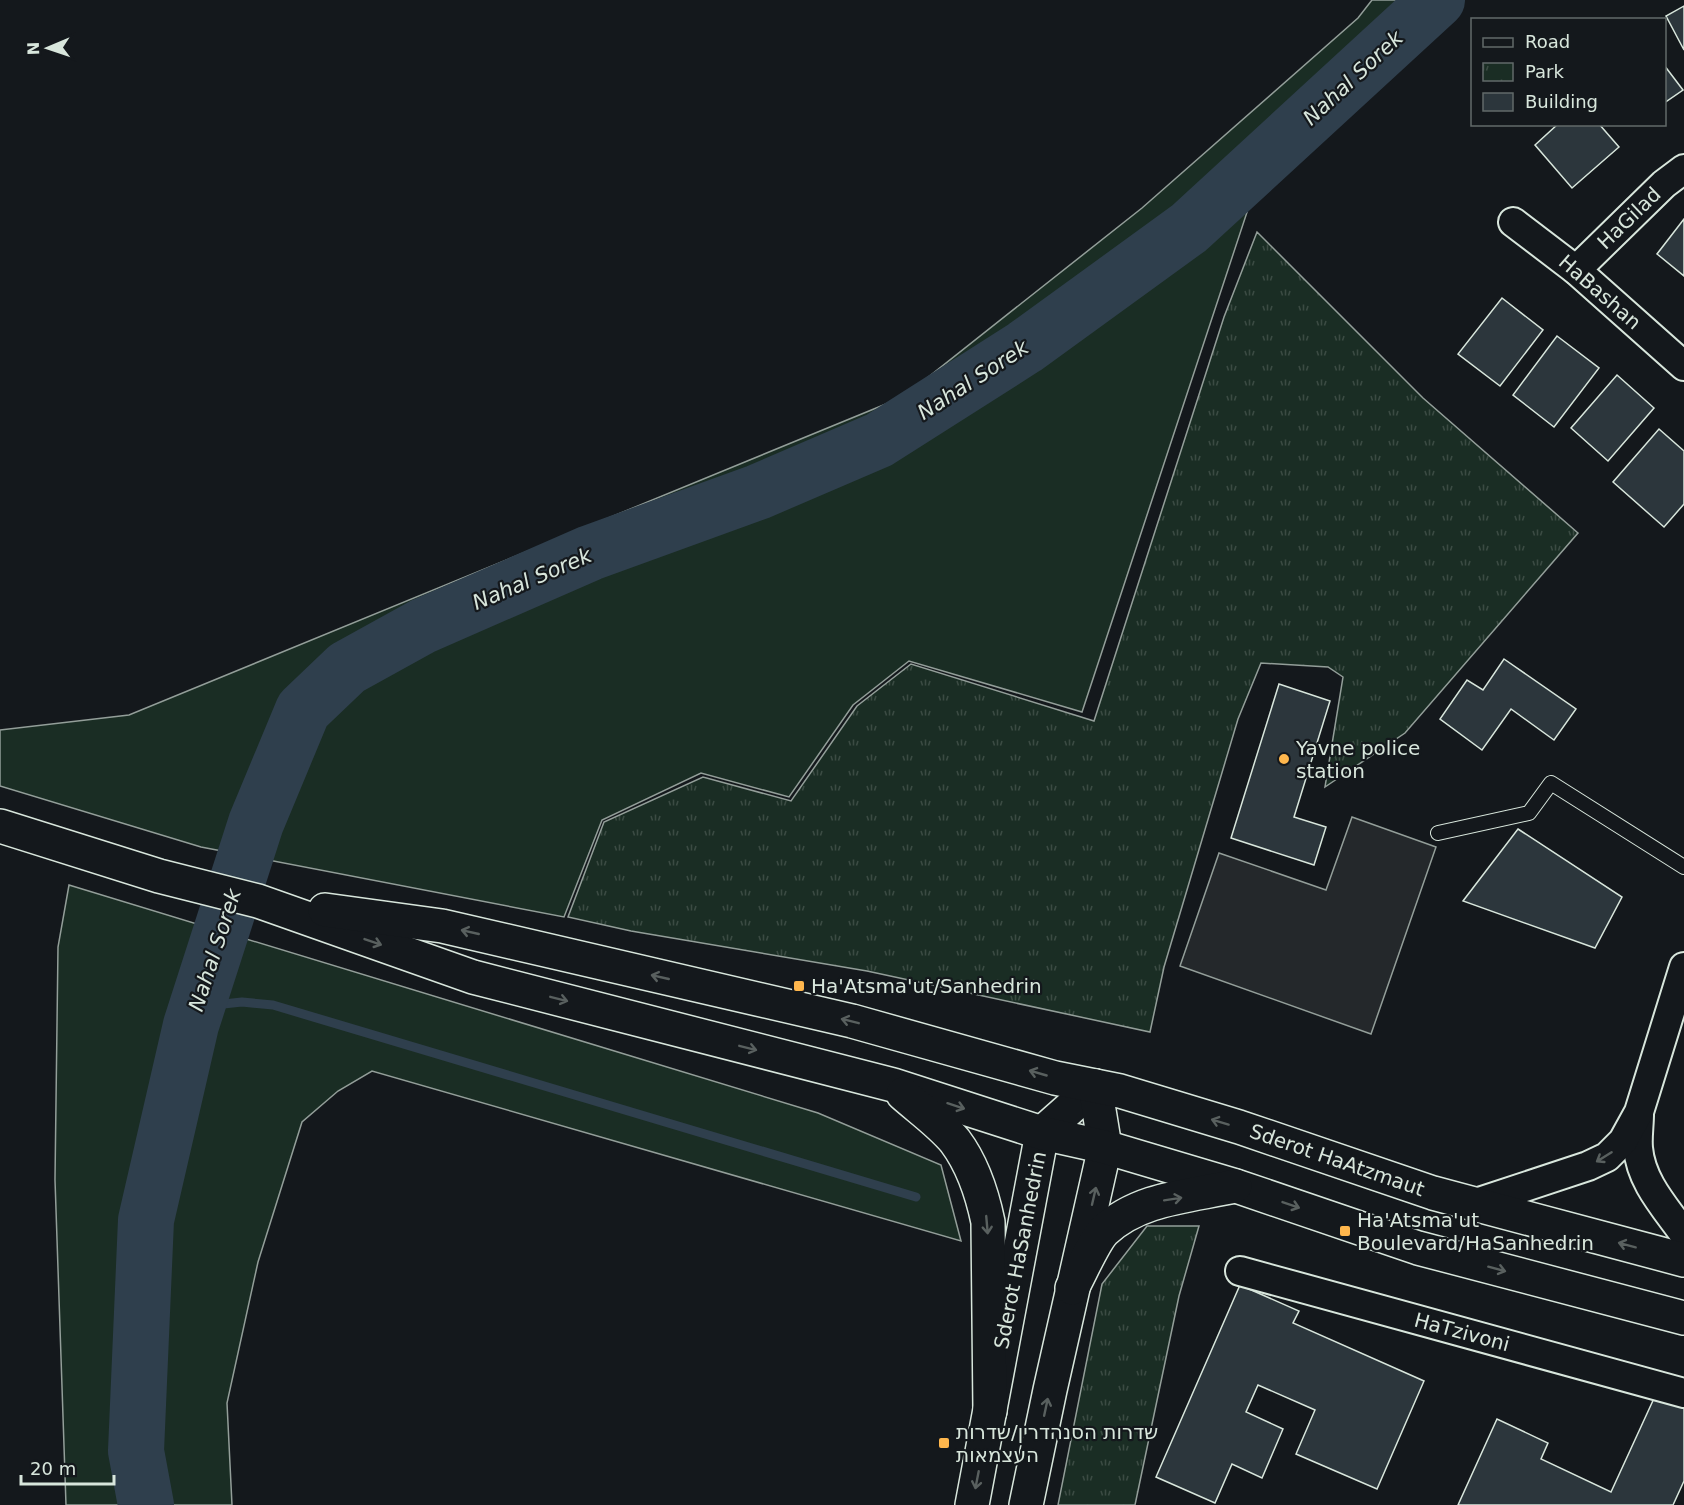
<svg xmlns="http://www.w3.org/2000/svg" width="1684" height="1505" font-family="'DejaVu Sans','Noto Sans Hebrew',sans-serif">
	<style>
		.green { fill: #1a2d24; stroke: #939e99; stroke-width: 1.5 }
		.park { fill: url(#park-tufts); stroke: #939e99; stroke-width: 1.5 }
		.parking { fill: #24282b; stroke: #939e99; stroke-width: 1.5 }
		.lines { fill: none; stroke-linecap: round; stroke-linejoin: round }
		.stream { stroke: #2f3f4d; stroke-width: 9 }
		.river { stroke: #2f3f4d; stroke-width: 56 }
		.building { fill: #2c363c; stroke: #d8e6dc; stroke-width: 1.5 }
		.lane-casing { stroke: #d8e6dc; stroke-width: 16 }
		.street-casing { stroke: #d8e6dc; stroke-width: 32 }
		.secondary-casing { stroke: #d8e6dc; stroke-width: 36 }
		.highway-casing { stroke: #d8e6dc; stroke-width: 36 }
		.lane { stroke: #14181c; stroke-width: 14 }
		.street { stroke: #14181c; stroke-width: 28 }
		.secondary { stroke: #14181c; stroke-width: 33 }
		.highway { stroke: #14181c; stroke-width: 33 }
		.oneway { stroke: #59605f }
		.poi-dot { fill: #ffb74d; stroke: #14181c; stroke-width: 2 }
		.labels { text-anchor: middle; stroke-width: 4.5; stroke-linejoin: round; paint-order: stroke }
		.street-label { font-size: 20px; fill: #d8e6dc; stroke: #14181c }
		.poi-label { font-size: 20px; fill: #d8e6dc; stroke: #14181c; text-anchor: start }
		.water-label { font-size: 21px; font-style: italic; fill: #d8e6dc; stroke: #14181c }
	</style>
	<defs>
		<pattern id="park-tufts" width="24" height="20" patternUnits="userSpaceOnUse" patternTransform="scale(1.5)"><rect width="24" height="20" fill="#1a2d24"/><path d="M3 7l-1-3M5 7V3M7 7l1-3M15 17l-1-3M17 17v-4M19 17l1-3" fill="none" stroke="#3b4b43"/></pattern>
	</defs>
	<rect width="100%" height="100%" fill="#14181c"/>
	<g class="green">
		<polygon points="1372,0 1414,0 1252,197 1082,712 909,661 853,705 789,797 701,773 602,820 564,917 201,847 0,786 0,730 129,715 903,397 1142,208 1358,18"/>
		<polygon points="69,885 818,1113 941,1165 961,1241 372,1071 338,1091 302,1122 258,1262 227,1403 232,1505 66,1505 55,1180 58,947"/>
	</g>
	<g class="park">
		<polygon points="1257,232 1423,398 1578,533 1405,733 1325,787 1343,677 1328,667 1261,663 1238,719 1164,967 1150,1032 867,971 631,931 568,917 604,822 703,777 791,801 857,706 911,664 1094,721 1224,317"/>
		<polygon points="1147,1226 1199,1226 1179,1296 1135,1505 1058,1505 1102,1284"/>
	</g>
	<polygon class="parking" points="1352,817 1436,847 1371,1034 1180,966 1219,853 1326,890"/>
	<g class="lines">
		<polyline class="stream" points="191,1025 214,1005 242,1002 273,1005 916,1197"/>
		<polyline class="river" points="146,1505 136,1451 146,1220 191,1025 256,823 303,710 347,668 423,626 590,553 758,492 879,440 1025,347 1189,228 1437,0"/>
	</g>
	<g class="building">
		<polygon points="1684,6 1684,50 1666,16"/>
		<polygon points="1664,65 1683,90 1664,103"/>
		<polygon points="1558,124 1599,124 1619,147 1572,188 1535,145"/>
		<polygon points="1684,219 1684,276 1657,254"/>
		<polygon points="1502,298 1543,330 1500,386 1458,354"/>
		<polygon points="1557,336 1599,368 1554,427 1513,395"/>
		<polygon points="1617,375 1654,408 1608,461 1571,428"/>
		<polygon points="1659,429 1684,451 1684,504 1664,527 1613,482"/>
		<polygon points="1504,659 1576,709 1554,740 1511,709 1482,750 1440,719 1467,680 1483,690"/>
		<polygon points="1279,684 1330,701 1294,817 1326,827 1314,865 1231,838"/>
		<polygon points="1518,829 1622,897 1595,948 1463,901"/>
		<polygon points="1240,1285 1299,1311 1293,1323 1424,1381 1377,1489 1296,1454 1315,1410 1258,1385 1246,1412 1283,1429 1262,1478 1232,1464 1215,1503 1156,1477"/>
		<polygon points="1656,1394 1684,1407 1684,1481 1673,1505 1458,1505 1497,1419 1548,1443 1541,1459 1611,1492"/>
	</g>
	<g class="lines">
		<g class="lane-casing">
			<polyline id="lane" points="1438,833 1529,813 1551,783 1684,867"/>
		</g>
		<g class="street-casing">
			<g id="street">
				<polyline points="1513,222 1576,270 1684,366"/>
				<polyline points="1576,270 1664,184 1684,169"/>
				<path d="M 1639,1114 C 1639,1125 1637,1137 1638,1148 C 1641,1182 1665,1207 1684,1234"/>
				<polyline points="1473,1204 1588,1166 1607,1157 1623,1141 1639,1112 1684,967"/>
				<polyline points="1240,1271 1684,1393"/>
			</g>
		</g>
		<g class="secondary-casing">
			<g id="secondary">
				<polyline points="972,1505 1042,1133 1095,1086"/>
				<polyline points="1026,1505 1050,1390 1105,1147 1095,1086"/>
			</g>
		</g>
		<g class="highway-casing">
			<g id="highway">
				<polyline points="0,826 159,876 258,901 473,977 893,1085 1042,1133 1105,1147 1236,1186 1418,1248 1684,1318"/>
				<polyline points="325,910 442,926 852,1021 1055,1078 1120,1091 1239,1127 1433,1193 1684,1260"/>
				<path d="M 903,1094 C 920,1109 941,1124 955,1141 C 973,1165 982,1193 988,1222 L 990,1411"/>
				<path d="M 1072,1288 C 1080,1274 1094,1241 1104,1231 C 1139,1198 1190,1196 1235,1186"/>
			</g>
		</g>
		<use href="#lane" class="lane"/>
		<use href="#street" class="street"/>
		<use href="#secondary" class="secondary"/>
		<use href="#highway" class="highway"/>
	</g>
	<defs><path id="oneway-shaft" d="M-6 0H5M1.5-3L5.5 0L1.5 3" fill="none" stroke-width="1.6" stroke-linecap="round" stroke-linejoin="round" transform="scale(1.5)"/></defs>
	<g class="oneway">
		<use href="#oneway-shaft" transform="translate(470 932) rotate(-167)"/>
		<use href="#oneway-shaft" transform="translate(373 942) rotate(19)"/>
		<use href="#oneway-shaft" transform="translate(660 977) rotate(-167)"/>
		<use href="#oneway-shaft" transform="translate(559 999) rotate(14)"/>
		<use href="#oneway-shaft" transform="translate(850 1021) rotate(-166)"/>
		<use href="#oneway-shaft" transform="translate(748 1048) rotate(14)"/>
		<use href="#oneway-shaft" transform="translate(1038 1073) rotate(-164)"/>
		<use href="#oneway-shaft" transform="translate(956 1106) rotate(18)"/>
		<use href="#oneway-shaft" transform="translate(1220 1122) rotate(-163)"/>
		<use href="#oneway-shaft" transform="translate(1604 1157) rotate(148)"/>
		<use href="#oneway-shaft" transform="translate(1094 1196) rotate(-77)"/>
		<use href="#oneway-shaft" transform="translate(1173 1199) rotate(-9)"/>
		<use href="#oneway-shaft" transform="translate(1291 1205) rotate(19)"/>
		<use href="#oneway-shaft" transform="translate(987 1225) rotate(85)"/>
		<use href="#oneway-shaft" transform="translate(1627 1245) rotate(-165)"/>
		<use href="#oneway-shaft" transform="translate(1497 1269) rotate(15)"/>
		<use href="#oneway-shaft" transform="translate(1046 1407) rotate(-78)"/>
		<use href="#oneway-shaft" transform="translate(977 1480) rotate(101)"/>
	</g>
	<g class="poi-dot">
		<circle cx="1284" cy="759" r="6"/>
		<rect x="793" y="980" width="12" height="12" rx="3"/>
		<rect x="1339" y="1225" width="12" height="12" rx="3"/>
		<rect x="938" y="1437" width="12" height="12" rx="3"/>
	</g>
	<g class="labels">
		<g class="street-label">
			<text transform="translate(1629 218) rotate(-44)" y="7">HaGilad</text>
			<text transform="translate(1600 292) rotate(41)" y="7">HaBashan</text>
			<text transform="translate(1337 1160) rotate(19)" y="7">Sderot HaAtzmaut</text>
			<text transform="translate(1020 1250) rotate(-79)" y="7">Sderot HaSanhedrin</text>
			<text transform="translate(1462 1332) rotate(15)" y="7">HaTzivoni</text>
		</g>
		<g class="poi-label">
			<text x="1296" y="755">Yavne police<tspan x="1296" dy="23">station</tspan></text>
			<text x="811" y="993">Ha'Atsma'ut/Sanhedrin</text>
			<text x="1357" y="1227">Ha'Atsma'ut<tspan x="1357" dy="23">Boulevard/HaSanhedrin</tspan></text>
			<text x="956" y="1439">שדרות הסנהדרין/שדרות<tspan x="956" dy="23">העצמאות</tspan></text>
		</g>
		<g class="water-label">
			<text transform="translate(1353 78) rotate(-43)" y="7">Nahal Sorek</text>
			<text transform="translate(973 380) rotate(-33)" y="7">Nahal Sorek</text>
			<text transform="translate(532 579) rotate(-23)" y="7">Nahal Sorek</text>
			<text transform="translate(215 950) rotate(-72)" y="7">Nahal Sorek</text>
		</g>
	</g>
	<rect x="1471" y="18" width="195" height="108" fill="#14181c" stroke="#626a69" stroke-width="1.5"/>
	<rect x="1483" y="38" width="30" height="9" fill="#14181c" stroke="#626a69" stroke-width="1.5"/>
	<text x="1525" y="48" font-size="18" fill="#d8e6dc">Road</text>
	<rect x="1483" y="63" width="30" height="18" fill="url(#park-tufts)" stroke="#626a69" stroke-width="1.5"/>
	<text x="1525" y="78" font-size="18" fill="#d8e6dc">Park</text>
	<rect x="1483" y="93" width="30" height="18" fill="#2c363c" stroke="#626a69" stroke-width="1.5"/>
	<text x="1525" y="108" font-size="18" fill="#d8e6dc">Building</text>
	<g transform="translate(48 48) rotate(268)" stroke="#14181c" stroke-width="4.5" paint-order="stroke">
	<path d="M0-4.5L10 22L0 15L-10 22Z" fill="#d8e6dc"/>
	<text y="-9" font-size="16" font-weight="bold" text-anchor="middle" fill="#d8e6dc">N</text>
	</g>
	<path d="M21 1475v9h93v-9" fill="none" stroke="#d8e6dc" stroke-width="3"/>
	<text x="30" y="1475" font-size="18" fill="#d8e6dc" stroke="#14181c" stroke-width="4.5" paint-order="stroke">20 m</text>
</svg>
